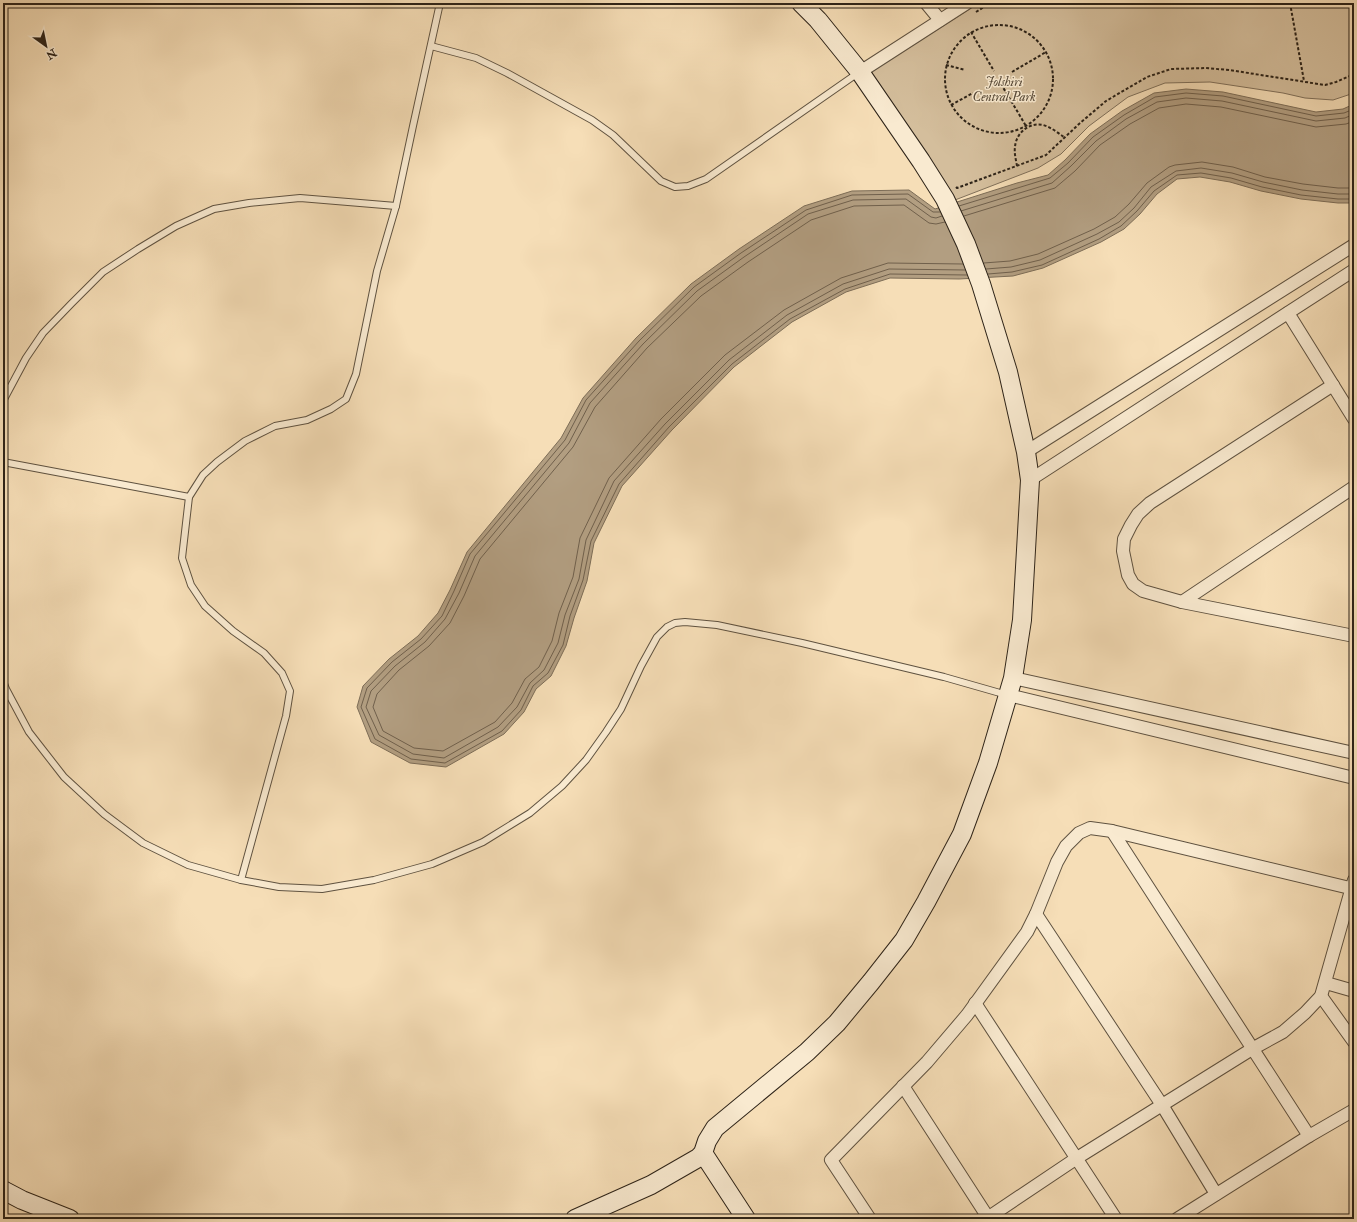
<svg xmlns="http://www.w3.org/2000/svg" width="1357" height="1222" font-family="'IM FELL Double Pica',serif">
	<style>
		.green { fill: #d4be9c; stroke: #80705a }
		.water { fill: #b29e81; stroke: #7d6d57 }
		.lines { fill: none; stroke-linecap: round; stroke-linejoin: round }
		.shore { stroke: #70604c; stroke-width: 1 }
		.lane-casing { stroke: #5f5240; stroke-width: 8 }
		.street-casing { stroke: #5f5240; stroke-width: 14 }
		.secondary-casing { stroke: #2d2318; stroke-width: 20 }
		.path { stroke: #2d2318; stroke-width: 2; stroke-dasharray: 3 2; stroke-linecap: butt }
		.lane { stroke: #f9ead0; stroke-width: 6 }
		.street { stroke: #f9ead0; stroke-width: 12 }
		.secondary { stroke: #f9ead0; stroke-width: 18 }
		.labels { text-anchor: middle; stroke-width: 3; stroke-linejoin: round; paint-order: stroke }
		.park-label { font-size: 13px; font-style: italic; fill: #574a39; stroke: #f9ead0 }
	</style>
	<rect width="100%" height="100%" fill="#f6deb7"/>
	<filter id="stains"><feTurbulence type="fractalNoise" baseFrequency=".005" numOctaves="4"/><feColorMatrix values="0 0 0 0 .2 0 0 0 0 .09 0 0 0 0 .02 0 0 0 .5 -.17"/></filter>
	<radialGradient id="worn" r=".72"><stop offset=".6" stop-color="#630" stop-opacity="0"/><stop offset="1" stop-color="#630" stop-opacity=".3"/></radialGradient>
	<polygon class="green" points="979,3 1354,3 1354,93 1333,100 1305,98 1283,93 1210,82 1165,83 1128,97 1089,126 1061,154 1038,168 955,200 866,75"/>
	<polygon class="water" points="1186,89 1223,92 1316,112 1343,109 1354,104 1354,203 1338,203 1301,199 1261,191 1230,182 1200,177 1177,179 1157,194 1140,214 1124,229 1101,242 1043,268 1013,276 959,279 890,278 846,292 792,322 734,367 672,430 622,486 594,543 587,581 574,618 566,646 551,676 536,689 524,712 504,734 446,767 410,763 371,742 357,707 363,686 389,659 418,636 438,613 450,590 467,552 561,438 583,398 636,338 691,284 739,249 804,206 852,191 909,190 935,209 1017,183 1048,175 1065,160 1090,134 1122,111 1154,93"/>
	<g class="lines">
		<g class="shore">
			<polyline points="959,206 1050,178 1068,163 1093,137 1124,115 1155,97 1186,93 1223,96 1316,116 1344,113 1354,109"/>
			<polyline points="961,211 1052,183 1071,166 1096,141 1126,119 1157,102 1186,98 1222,101 1316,121 1345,118 1354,114"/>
			<polyline points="940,212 933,212 908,194 852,195 806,210 741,253 694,287 639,341 586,400 565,440 470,554 454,591 442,616 421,639 392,662 367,688 361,707 375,739 411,759 445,763 502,731 521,710 533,686 548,673 563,645 570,616 583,580 591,541 619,484 669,427 732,364 790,319 845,289 890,274 967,275"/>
			<polyline points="942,216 936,218 931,217 906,199 853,200 808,214 744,257 697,291 643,344 590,403 569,443 475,556 459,593 445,619 425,642 395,666 371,691 366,707 379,735 413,754 444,758 498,727 517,707 530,683 544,670 558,643 565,615 579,579 586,540 614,481 665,424 729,360 787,315 843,284 889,269 965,270"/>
			<polyline points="964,216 1055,188 1075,171 1100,145 1130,124 1159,108 1186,104 1221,107 1316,127 1346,124 1354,121"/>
			<polyline points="945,222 936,224 929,223 904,205 854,206 811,220 748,262 701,296 647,348 595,407 573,447 480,559 464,596 450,623 429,646 399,670 377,694 373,707 383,731 414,748 443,751 495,722 512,703 525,679 539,667 552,641 559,613 573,577 580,538 609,478 661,419 725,355 784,310 841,278 888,263 963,264"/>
			<polyline points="984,263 1010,261 1038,254 1094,229 1115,217 1129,204 1147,183 1169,167 1175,165 1202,162 1233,167 1265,177 1303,184 1338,188 1354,188"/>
			<polyline points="986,269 1011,267 1040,260 1097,234 1119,222 1134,208 1151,187 1176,171 1201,168 1232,173 1263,182 1302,190 1338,194 1354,194"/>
			<polyline points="988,274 1012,272 1042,265 1099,239 1121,226 1137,211 1154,191 1177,175 1201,173 1231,178 1262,187 1301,195 1338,199 1354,199"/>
		</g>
		<g class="lane-casing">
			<g id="lane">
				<polyline points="431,46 476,58 507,73 592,120 613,135 661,181 675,187 688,186 706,179 858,73"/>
				<polyline points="3,401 26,358 43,333 71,304 103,272 138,249 176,226 214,209 249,203 300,198 396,206"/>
				<polyline points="3,462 189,497"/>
				<polyline points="3,681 6,689 29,732 64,777 104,814 143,843 188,865 241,880 279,887 322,889 374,880 432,864 483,842 530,813 562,786 586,760 606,732 621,709 641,666 657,637 667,627 675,623 685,622 717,625 802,643 944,677 1007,695"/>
				<polyline points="241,880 286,716 290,691 282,673 264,653 233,631 205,606 191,585 182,558 189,497 203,475 217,462 245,441 275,426 307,420 331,409 346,399 356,374 377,271 396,206 413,126 440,3"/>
			</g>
		</g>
		<g class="street-casing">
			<g id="street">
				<polyline points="926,3 940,20"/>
				<polyline points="860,72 967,3"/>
				<polyline points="1288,313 1354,419"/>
				<polyline points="1333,385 1150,503 1138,514 1131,525 1124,539 1123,551 1128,575 1133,584 1143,591 1182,602 1354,636"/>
				<polyline points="1026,452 1354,245"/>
				<polyline points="1030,480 1354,270"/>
				<polyline points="1182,602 1354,487"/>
				<polyline points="1013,678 1354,753"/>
				<polyline points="1008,695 1354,778"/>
				<polyline points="1112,831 1309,1136"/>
				<polyline points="1036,914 1162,1105 1216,1194"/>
				<polyline points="1326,983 1354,991"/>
				<polyline points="1321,996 1354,1042"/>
				<polyline points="975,1003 1116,1219"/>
				<polyline points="903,1086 989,1219"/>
				<polyline points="870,1219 831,1160 927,1062 967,1015 1027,932 1036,914 1057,862 1066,846 1079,833 1090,828 1112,831 1354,889"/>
				<polyline points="986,1219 1077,1158 1252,1049 1283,1032 1305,1013 1321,996 1354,880"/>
				<polyline points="1177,1219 1309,1136 1354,1110"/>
			</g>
		</g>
		<g class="secondary-casing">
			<g id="secondary">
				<polyline points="703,1153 746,1219"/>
				<polyline points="3,1190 22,1200 70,1219"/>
				<polyline points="575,1219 651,1185 698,1158 703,1153 707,1141 715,1128 807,1052 837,1023 871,982 904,940 926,902 962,834 988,763 1013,678 1022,620 1030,480 1026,452 1008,372 981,284 966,244 945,199 921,161 860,72 818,20 801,3"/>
			</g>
		</g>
		<g class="path">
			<polyline points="1290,3 1304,81"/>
			<polyline points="976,12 990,3"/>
			<circle cx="999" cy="79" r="54"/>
			<polyline points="971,32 994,71"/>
			<polyline points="946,65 965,70"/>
			<polyline points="1012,72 1046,52"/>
			<polyline points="1001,84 1026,126"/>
			<polyline points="951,105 973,93"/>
			<path d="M 1017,166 C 1016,160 1014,153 1015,147 C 1016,133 1029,122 1043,125 C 1051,127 1058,133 1064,137"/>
			<polyline points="956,187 957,188 1046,155 1079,124 1106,101 1147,77 1171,69 1206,68 1229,70 1325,85 1336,82 1354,74"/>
		</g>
		<use href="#lane" class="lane"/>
		<use href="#street" class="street"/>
		<use href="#secondary" class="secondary"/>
	</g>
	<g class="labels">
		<g class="park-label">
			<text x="1004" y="86">Jolshiri<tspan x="1004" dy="15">Central Park</tspan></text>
		</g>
	</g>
	<rect width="1357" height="1222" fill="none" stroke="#f6deb7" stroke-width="16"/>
	<rect x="4" y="4" width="1349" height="1214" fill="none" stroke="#2d2318" stroke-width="2"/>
	<rect x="8" y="8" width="1341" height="1206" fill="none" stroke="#2d2318"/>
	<g transform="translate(46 46) rotate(147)" stroke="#f9ead0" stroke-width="3" paint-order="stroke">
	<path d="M0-3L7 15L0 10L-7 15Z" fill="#2d2318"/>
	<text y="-6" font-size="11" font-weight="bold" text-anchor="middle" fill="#2d2318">N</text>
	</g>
	<rect width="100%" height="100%" filter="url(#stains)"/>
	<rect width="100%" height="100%" fill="url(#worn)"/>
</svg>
